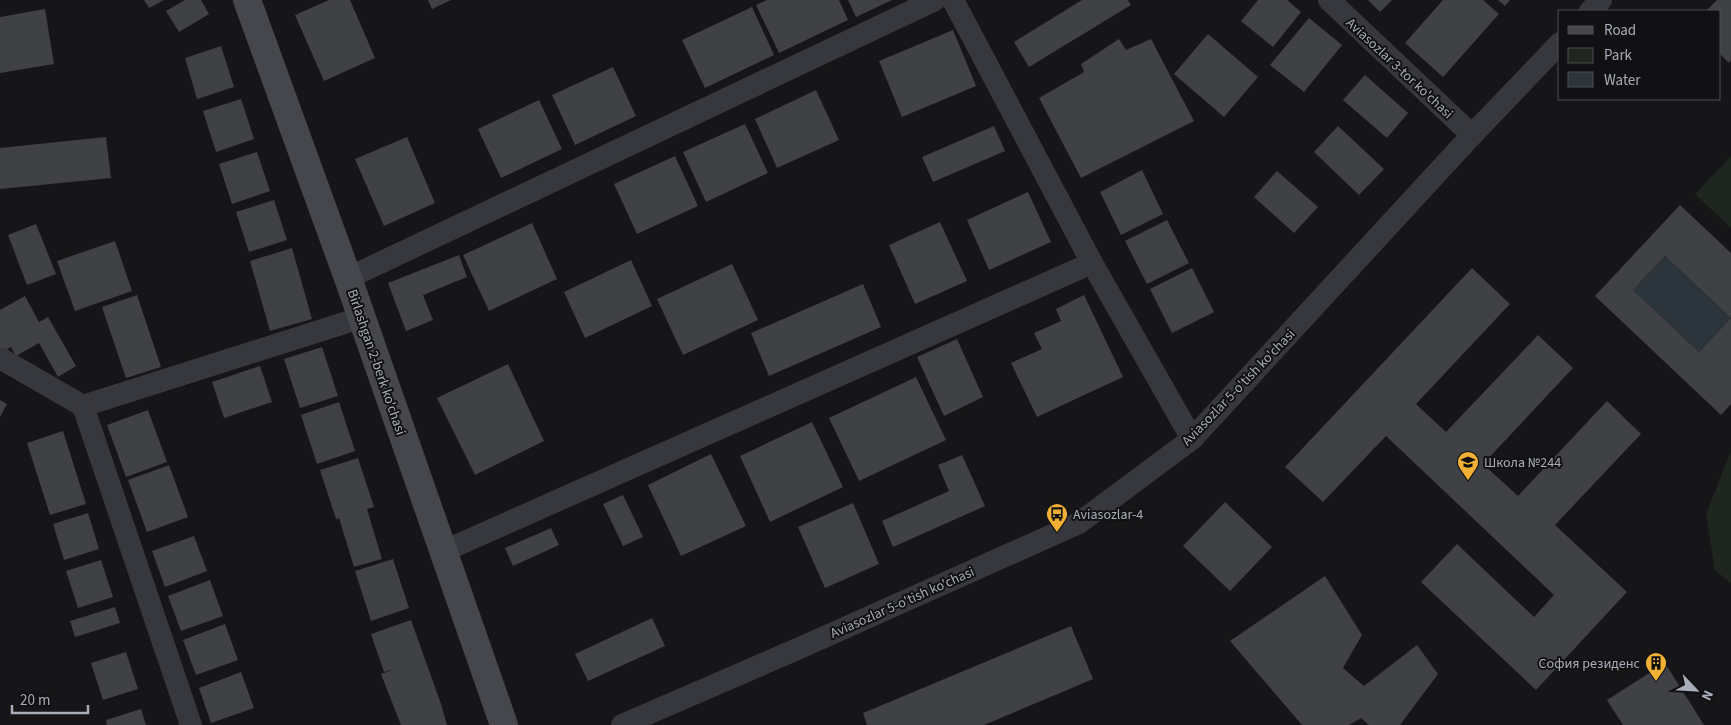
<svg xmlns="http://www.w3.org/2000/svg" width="1731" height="725" font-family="'Source Sans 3',sans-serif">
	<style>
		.green { fill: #1e261f }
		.water { fill: #2c353c }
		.building { fill: #404145; fill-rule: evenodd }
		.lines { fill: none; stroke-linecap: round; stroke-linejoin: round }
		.street { stroke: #37383d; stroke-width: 22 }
		.secondary { stroke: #45474d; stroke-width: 28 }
		.labels { text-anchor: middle; stroke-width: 4; stroke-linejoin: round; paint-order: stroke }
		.street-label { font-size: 14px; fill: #a8adb8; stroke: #111113 }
		.poi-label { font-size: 14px; fill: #a8adb8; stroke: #111113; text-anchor: start }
	</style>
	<rect width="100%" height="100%" fill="#161618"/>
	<g class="green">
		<polygon points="1731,156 1731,228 1695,194"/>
		<polygon points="1731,451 1731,583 1715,570 1706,514"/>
	</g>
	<polygon class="water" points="1665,256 1731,318 1699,352 1633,290"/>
	<g class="building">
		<polygon points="144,0 164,0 149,8"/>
		<polygon points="185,0 201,0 209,14 179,32 166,11"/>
		<polygon points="329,0 350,0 375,58 324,81 295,15"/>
		<polygon points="428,0 451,0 432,9"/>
		<polygon points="767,0 839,0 848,20 779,53 756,5"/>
		<polygon points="848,0 892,0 856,17"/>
		<polygon points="1082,0 1128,0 1131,5 1029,67 1014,42"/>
		<polygon points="1258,0 1287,0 1301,12 1273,47 1241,21"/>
		<polygon points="1368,0 1392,0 1380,12"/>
		<polygon points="1443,0 1483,0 1499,14 1443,77 1405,43"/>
		<polygon points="1498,0 1510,0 1505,6"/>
		<polygon points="1717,0 1731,0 1731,60 1729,63 1720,54 1720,11 1706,11"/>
		<polygon points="752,7 774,55 705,88 682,40"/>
		<polygon points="45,9 54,64 0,73 0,17"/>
		<polygon points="1309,18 1342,45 1304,92 1270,65"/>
		<polygon points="953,30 976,86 902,117 879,61"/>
		<polygon points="1208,34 1258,77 1224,117 1174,74"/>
		<polygon points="1119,39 1126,50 1151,39 1194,121 1081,178 1039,98 1084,72 1081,64"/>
		<polygon points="221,46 234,87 197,99 185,58"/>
		<polygon points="613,67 636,116 575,145 552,95"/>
		<polygon points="1365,75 1408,113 1387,138 1343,100"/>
		<polygon points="816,90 839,140 777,168 755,119"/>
		<polygon points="241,99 254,139 216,152 203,111"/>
		<polygon points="539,100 562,149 501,178 478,129"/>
		<polygon points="745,124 768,173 706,202 683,152"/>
		<polygon points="994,126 1005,151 933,182 922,157"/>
		<polygon points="1338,126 1384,169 1359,195 1314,152"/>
		<polygon points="106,137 111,178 0,189 0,148"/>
		<polygon points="407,137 435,203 384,226 355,159"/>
		<polygon points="257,152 270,191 232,204 219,164"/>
		<polygon points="675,156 698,206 637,234 614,184"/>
		<polygon points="1142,170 1163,214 1121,235 1100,192"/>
		<polygon points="1277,171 1318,207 1294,233 1254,197"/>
		<polygon points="1028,192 1051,242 989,270 967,220"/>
		<polygon points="274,200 287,240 249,252 236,212"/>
		<path d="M 1680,205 L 1731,253 L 1731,404 L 1721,415 L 1595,296 ZM 1665,256 L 1731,318 L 1699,352 L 1633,290 Z"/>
		<polygon points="1167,220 1189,263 1147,284 1125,241"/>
		<polygon points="940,222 967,281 915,304 889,245"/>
		<polygon points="532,223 557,279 489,311 463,255"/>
		<polygon points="36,224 56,274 27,285 8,235"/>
		<polygon points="115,241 132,291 75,311 57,261"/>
		<polygon points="292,248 312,319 270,331 250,261"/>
		<polygon points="459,255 467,277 423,295 433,320 406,331 388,283"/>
		<polygon points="631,260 652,306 585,338 564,292"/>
		<polygon points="732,264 758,320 683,355 657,299"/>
		<polygon points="1192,268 1214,312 1172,333 1150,289"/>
		<polygon points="1472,268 1510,304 1416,404 1446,432 1538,335 1573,368 1483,464 1518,496 1607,401 1641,434 1555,525 1627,592 1536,690 1421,582 1457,544 1534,617 1554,595 1386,436 1323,502 1285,467"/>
		<polygon points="863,284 881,327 769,376 751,333"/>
		<polygon points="137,295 161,367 126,378 102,307"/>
		<polygon points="1084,295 1123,377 1037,417 1011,363 1042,349 1034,333 1061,321 1056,309"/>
		<polygon points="25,296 39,322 48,317 76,366 58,377 39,343 16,356 11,347 0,353 0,310"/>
		<polygon points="957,339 983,397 944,416 917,357"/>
		<polygon points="322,347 338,396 300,408 284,359"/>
		<polygon points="508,364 544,441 475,475 437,398"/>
		<polygon points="260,366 272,402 224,418 212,382"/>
		<polygon points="916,377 946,440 859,481 829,418"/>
		<polygon points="0,400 7,404 0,417"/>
		<polygon points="339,402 355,451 317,464 301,415"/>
		<polygon points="148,410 167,462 126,477 107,425"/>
		<polygon points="812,422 843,487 770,522 740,456"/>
		<polygon points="63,431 86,504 50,515 27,443"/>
		<polygon points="711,454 746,526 681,556 648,485"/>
		<polygon points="962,455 985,506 893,547 882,521 949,491 938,465"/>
		<polygon points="358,458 374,507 367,509 382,559 354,567 339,518 336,519 320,470"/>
		<polygon points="169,465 188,517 147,532 128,480"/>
		<polygon points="623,495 643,537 623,546 603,504"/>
		<polygon points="1225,502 1272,547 1230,591 1183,546"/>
		<polygon points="853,503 879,564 825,588 798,527"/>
		<polygon points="88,513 99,549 64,560 53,524"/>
		<polygon points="551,528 559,545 513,566 505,548"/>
		<polygon points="194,536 207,571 165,587 152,551"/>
		<polygon points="393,559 409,608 371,621 355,571"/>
		<polygon points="101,560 113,597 78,608 66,571"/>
		<polygon points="1325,576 1362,635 1343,668 1364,686 1417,645 1438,674 1400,725 1369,725 1361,718 1349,725 1302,725 1230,641"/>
		<polygon points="210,580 223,616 181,631 168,596"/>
		<polygon points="115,607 120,623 75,637 70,621"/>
		<polygon points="652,618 665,646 588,681 575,654"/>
		<polygon points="411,620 441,704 447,725 401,725 381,674 395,669 384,672 371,634"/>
		<polygon points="225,624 238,660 196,675 183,640"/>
		<polygon points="1071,626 1093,679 984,725 867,725 863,713"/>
		<polygon points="126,652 138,689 103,700 91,663"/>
		<polygon points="1665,663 1704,725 1623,725 1607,700"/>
		<polygon points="241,672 254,708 211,723 199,688"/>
		<polygon points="141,709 146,725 107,725 106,720"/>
	</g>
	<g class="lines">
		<g class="street">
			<polyline points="953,0 1092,263 1192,439"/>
			<polyline points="1329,0 1472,135"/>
			<polyline points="1590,11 1601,0"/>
			<polyline points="348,278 935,0"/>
			<polyline points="0,358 83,406 360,318"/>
			<polyline points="83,406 191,725"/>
			<polyline points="444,551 1092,263"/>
			<polyline points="622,725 802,647 1079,523 1192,439 1472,135 1560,43"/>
		</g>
		<polyline class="secondary" points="247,0 348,278 504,725"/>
	</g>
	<defs>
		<g id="school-pin" transform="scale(1.125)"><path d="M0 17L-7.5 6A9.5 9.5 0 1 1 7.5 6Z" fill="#f2b134" stroke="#111113"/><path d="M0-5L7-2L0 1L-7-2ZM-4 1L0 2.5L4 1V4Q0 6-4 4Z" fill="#111"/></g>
		<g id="bus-pin" transform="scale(1.125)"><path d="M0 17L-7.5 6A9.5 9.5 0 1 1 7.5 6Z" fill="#f2b134" stroke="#111113"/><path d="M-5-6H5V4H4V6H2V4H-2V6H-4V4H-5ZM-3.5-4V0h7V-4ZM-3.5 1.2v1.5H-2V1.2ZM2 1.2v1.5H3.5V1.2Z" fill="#111"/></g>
		<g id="building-pin" transform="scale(1.125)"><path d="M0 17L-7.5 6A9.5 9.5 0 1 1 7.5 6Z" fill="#f2b134" stroke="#111113"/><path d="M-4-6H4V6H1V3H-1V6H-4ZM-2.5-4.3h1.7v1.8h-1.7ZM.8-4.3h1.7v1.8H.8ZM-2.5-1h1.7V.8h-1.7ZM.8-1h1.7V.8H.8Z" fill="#111"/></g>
	</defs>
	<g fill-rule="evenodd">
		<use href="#school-pin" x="1468" y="462"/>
		<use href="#bus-pin" x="1057" y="514"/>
		<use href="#building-pin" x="1656" y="663"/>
	</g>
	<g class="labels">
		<g class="street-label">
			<text transform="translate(1400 68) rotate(43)" y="5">Aviasozlar 3-tor ko'chasi</text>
			<text transform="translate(377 362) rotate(71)" y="5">Birlashgan 2-berk ko'chasi</text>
			<text transform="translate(1238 387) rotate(-46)" y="5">Aviasozlar 5-o'tish ko'chasi</text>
			<text transform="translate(902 602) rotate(-24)" y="5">Aviasozlar 5-o'tish ko'chasi</text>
		</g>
		<g class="poi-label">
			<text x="1484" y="467">Школа №244</text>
			<text x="1073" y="519">Aviasozlar-4</text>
			<text x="1640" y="668" text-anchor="end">София резиденс</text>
		</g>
	</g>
	<rect x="1558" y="10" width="162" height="90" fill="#111113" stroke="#4d4f55"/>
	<rect x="1568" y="26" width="25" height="8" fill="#45474d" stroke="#4d4f55"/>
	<text x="1604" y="35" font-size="15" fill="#a8adb8">Road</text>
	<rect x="1568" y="48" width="25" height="15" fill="#1e261f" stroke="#4d4f55"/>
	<text x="1604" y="60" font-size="15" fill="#a8adb8">Park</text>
	<rect x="1568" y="72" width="25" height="15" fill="#2c353c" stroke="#4d4f55"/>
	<text x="1604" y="85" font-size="15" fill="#a8adb8">Water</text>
	<g transform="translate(1696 690) rotate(115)" stroke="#111113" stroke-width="4" paint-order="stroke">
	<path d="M0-4L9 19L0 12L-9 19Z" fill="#a8adb8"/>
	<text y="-8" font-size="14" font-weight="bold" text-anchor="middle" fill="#a8adb8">N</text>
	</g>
	<path d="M12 705v8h76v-8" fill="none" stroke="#a8adb8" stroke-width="2.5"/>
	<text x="20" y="705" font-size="15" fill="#a8adb8" stroke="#111113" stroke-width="4" paint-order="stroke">20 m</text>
</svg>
